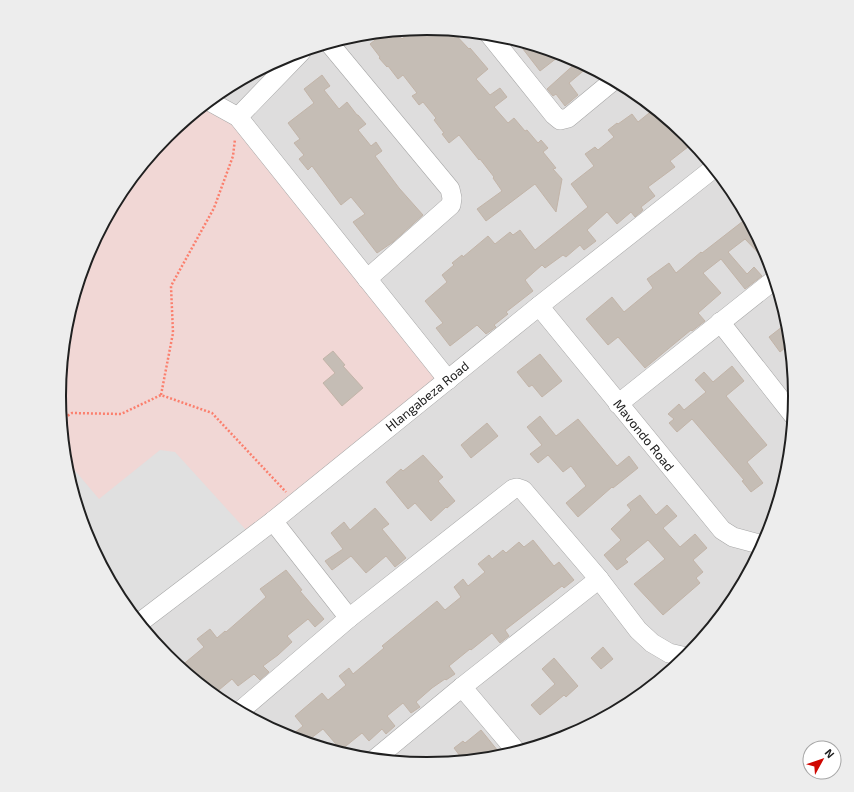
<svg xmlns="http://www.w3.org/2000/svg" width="854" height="792" font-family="'Exo 2',sans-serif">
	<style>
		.residential { fill: #dedddd }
		.commercial { fill: #f1d7d5 }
		.parking { fill: #e0e0e0 }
		.building { fill: #c5bdb5; stroke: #c2b4a8 }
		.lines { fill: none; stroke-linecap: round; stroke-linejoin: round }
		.minor-casing { stroke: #a7a7a7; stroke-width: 20 }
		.path { stroke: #fb7f6d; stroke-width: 2.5; stroke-dasharray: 2 2; stroke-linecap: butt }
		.minor { stroke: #fff; stroke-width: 19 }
		.labels { text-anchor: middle; stroke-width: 3; stroke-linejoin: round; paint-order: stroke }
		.street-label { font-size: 13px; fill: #202020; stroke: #fff }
		.rim { fill: none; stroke: #202020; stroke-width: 2 }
	</style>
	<rect width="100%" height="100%" fill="#f0ede6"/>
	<circle class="residential" cx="427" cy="396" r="367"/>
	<polygon class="commercial" points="204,105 234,121 440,378 136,619 121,600 87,537 66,468 59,396 66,324 87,255 121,191 167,136"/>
	<polygon class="parking" points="160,450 175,452 246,530 134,616 121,600 87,537 66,462 67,461 99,499"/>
	<g class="building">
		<polygon points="427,28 451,30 469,49 470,48 488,69 476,79 490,95 500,88 507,97 494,107 508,123 514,118 525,131 527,130 538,143 541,140 548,148 543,152 556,168 553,169 562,179 556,212 535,184 486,221 477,209 502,191 493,178 494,177 480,159 479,160 459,135 449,143 442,134 444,133 434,120 436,118 423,102 419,105 412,96 417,93 403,75 398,79 388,66 387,67 379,58 380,57 370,44 385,32 395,31 402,39 414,29"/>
		<polygon points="516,40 538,47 562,54 540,71"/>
		<polygon points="578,61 588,67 569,83 578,95 565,106 556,94 553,96 547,89"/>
		<polygon points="322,75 330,86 324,90 339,109 347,102 357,115 358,115 366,124 358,130 371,146 376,142 382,151 375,156 399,188 423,215 393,242 377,253 353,222 365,214 351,197 341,205 312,166 308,170 299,159 304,155 294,143 300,139 288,123 314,103 304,89"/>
		<polygon points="654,109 687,136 693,143 670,161 675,167 648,187 655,196 641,207 643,210 635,217 631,212 617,224 607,212 587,230 596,241 584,250 580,245 566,257 563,255 545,268 542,265 525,280 533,291 506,312 508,314 494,325 496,327 486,334 477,325 450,346 436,328 443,323 425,301 447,282 442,275 454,265 452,263 462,255 463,257 488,236 495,244 510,232 513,235 520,230 535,250 588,207 571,184 594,166 585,154 595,147 598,150 614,137 608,130 617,123 618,124 632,114 638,122"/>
		<polygon points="747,218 768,259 766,261 745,239 728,252 747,274 754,267 762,276 745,289 721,259 703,273 721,293 698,313 705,321 692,331 691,330 645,368 618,337 608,345 586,319 612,297 624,312 653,288 647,279 669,263 676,273 701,252 702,253"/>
		<polygon points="787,323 790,344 780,352 769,337"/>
		<polygon points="333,351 345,365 343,366 363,388 342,406 323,383 335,373 323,359"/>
		<polygon points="540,354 562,381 542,397 532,385 529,387 517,372"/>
		<polygon points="732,366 744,381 726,396 767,445 747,462 763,483 751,492 742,481 744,480 692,419 677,432 669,423 674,419 668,414 679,404 684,410 706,392 695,380 704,372 713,382"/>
		<polygon points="540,416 556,436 578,419 617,466 629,456 638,468 613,488 612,487 578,517 566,503 586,486 571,466 563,472 548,455 538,463 530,454 542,445 527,427"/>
		<polygon points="487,423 498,436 471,458 461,445"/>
		<polygon points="423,455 443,477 438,481 455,501 447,508 446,507 431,521 415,503 408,509 386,482 401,469 403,471"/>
		<polygon points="640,495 656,515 667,505 677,516 663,528 680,547 695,534 707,548 693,560 703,572 696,578 700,583 663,615 634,584 665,559 648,540 625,559 628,562 617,570 604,555 621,540 611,529 631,510 627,505"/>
		<polygon points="375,508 389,524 382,529 406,558 395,567 386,556 366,573 351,556 332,570 325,561 343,549 331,533 344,522 350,530"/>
		<polygon points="533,540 554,566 559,562 574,580 564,588 562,586 505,630 509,636 500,643 492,633 471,650 470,649 449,666 455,674 446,680 445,679 432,688 416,702 420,707 411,713 403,703 387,716 395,726 386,734 382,729 369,741 362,733 341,750 323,729 306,742 298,740 293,734 303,726 295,716 322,693 328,700 346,685 339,676 349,668 353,674 384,648 382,646 437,601 445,610 461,597 454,587 463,579 468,586 485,572 478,564 489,555 492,559 503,550 506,553 519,542 524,547"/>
		<polygon points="286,570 302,590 300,591 324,619 315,627 308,619 287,636 292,642 278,655 263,666 269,672 260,680 254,674 238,686 232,679 213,695 180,667 204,647 197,639 210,629 217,638 225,631 226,632 266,597 260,589"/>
		<polygon points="603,647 613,659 601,669 591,658"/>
		<polygon points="554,658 578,686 566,697 564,695 540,715 531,705 555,684 542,669"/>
		<polygon points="481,730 498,751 490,758 463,760 454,748 463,741 465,743"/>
	</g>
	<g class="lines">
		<g class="minor-casing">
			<g id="minor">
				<polyline points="489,34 554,115 560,120 568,118 614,80"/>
				<polyline points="329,43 450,189 452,198 451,205 367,279"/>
				<polyline points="209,101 238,117 448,380"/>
				<polyline points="238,117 301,52"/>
				<polyline points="539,306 722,530 733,537 763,545"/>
				<polyline points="720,322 793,415"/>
				<polyline points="618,404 774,280"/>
				<polyline points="273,521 349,618"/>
				<polyline points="139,623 273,521 539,306 714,168"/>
				<polyline points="462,687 517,752"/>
				<polyline points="240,711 349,618 513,489 517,488 523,490 599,579 638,630 652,643 669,653 686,657"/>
				<polyline points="375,759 462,687 599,579"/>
			</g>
		</g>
		<g class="path">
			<polyline points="161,395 173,333 171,286 214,208 233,156 235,139"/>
			<polyline points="61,420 72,413 121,414 161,395 212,413 286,492"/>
		</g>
		<use href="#minor" class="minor"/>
	</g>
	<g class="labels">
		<g class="street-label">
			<text transform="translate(427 396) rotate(-39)" y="5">Hlangabeza Road</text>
			<text transform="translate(644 435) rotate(51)" y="5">Mavondo Road</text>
		</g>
	</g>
	<path d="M0 0H854V792H0ZM66 396a361 361 0 1 1 722 0a361 361 0 1 1-722 0Z" fill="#ededed" fill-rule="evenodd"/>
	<path class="rim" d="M66 396a361 361 0 1 1 722 0a361 361 0 1 1-722 0Z"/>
	<g transform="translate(822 760) rotate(50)"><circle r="19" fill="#ffffff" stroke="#a6a6a6"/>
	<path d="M0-3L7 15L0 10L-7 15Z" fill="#cf0600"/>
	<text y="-6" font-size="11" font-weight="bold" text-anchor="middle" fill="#202020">N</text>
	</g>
</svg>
